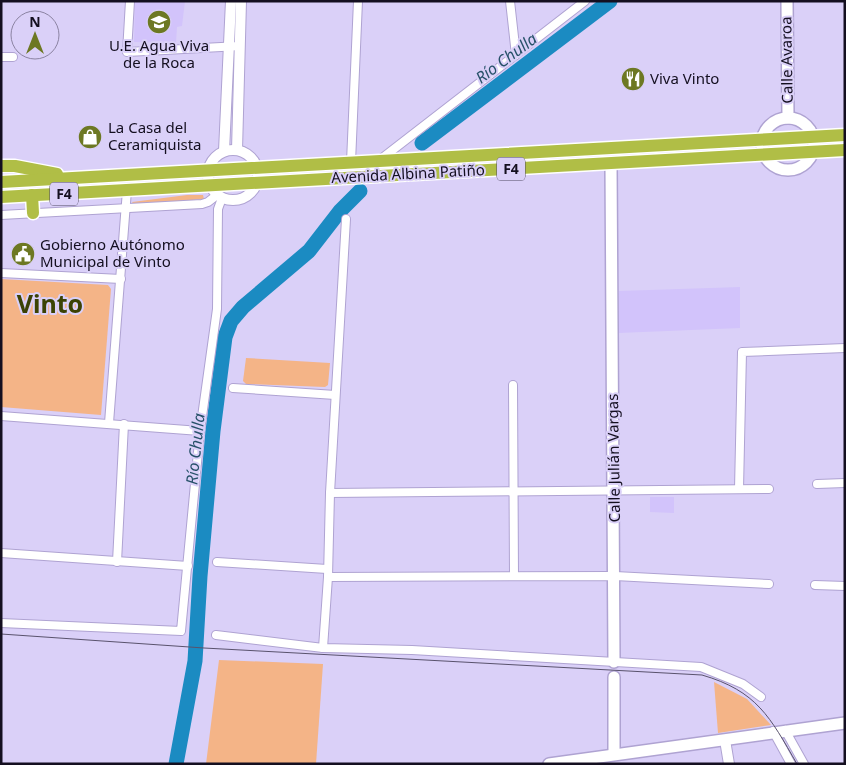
<svg xmlns="http://www.w3.org/2000/svg" width="846" height="765" font-family="'Noto Sans',sans-serif">
	<style>
		.built { fill: #d2c3fb }
		.green { fill: #f4b487 }
		.lines { fill: none; stroke-linecap: round; stroke-linejoin: round }
		.river { stroke: #1b8bc2; stroke-width: 15 }
		.minor-casing { stroke: #afa3d2; stroke-width: 10 }
		.tertiary-casing { stroke: #afa3d2; stroke-width: 12 }
		.secondary-casing { stroke: #afa3d2; stroke-width: 14 }
		.trunk-casing { stroke: #fff; stroke-width: 15 }
		.minor { stroke: #fff; stroke-width: 8 }
		.tertiary { stroke: #fff; stroke-width: 10 }
		.secondary { stroke: #fff; stroke-width: 11 }
		.trunk { stroke: #b0be46; stroke-width: 12 }
		.tram { stroke: #59526c; stroke-width: 1 }
		.labels { text-anchor: middle; stroke-width: 4; stroke-linejoin: round; paint-order: stroke }
		.shield { fill: #dad0f8; stroke: #4f4961; stroke-width: 1 }
		.shield-label { font-size: 14px; font-weight: bold; fill: #140f20 }
		.poi-label { font-size: 15px; fill: #140f20; stroke: #dad0f8; text-anchor: start }
		.street-label { font-size: 15px; fill: #140f20; stroke: #dad0f8 }
		.water-label { font-size: 16px; font-style: italic; fill: #275169; stroke: #dad0f8 }
		.town-label { font-size: 25px; font-weight: bold; fill: #3b4204; stroke: #dad0f8 }
	</style>
	<rect width="100%" height="100%" fill="#dad0f8"/>
	<g class="built">
		<polygon points="135,1 185,1 182,26 177,27 176,43 134,42"/>
		<polygon points="740,287 740,328 619,333 619,291"/>
		<polygon points="650,497 674,497 674,513 650,512"/>
	</g>
	<g class="green">
		<polygon points="187,195 203,195 204,199 134,205 132,202"/>
		<polygon points="1,279 108,285 111,289 101,415 1,407"/>
		<polygon points="246,358 330,363 328,385 325,387 246,384 243,381"/>
		<polygon points="219,660 323,664 316,764 206,764"/>
		<polygon points="714,682 747,699 771,725 718,733"/>
	</g>
	<g class="lines">
		<g class="river">
			<polyline points="422,143 610,1"/>
			<polyline points="176,764 195,661 200,576 213,431 225,337 231,321 243,307 309,251 340,211 360,191"/>
		</g>
		<g class="minor-casing">
			<g id="minor">
				<polyline points="130,1 127,52 240,46"/>
				<polyline points="510,1 516,55"/>
				<polyline points="1,57 13,57"/>
				<polyline points="381,159 585,1"/>
				<polyline points="351,162 358,1"/>
				<polyline points="1,215 202,204 208,202 217,195"/>
				<polyline points="1,273 121,279"/>
				<polyline points="513,385 514,576"/>
				<polyline points="233,388 335,395"/>
				<polyline points="1,416 200,431"/>
				<polyline points="109,423 127,190"/>
				<polyline points="817,484 845,483"/>
				<polyline points="739,489 742,352 845,348"/>
				<polyline points="330,493 769,489"/>
				<polyline points="1,553 188,566"/>
				<polyline points="117,562 124,424"/>
				<polyline points="217,562 327,569"/>
				<polyline points="328,577 615,576 769,584"/>
				<polyline points="815,585 845,586"/>
				<polyline points="1,623 181,631 200,431 217,309 218,209 222,198"/>
				<polyline points="216,635 323,648 412,650 701,667 743,684 761,697"/>
				<polyline points="323,648 328,577 330,493 346,219"/>
				<polyline points="785,730 804,764"/>
				<polyline points="773,731 791,764"/>
			</g>
		</g>
		<g class="tertiary-casing">
			<g id="tertiary">
				<circle cx="233" cy="175" r="25"/>
				<polyline points="237,150 241,1"/>
				<polyline points="224,151 231,1"/>
				<polyline points="725,740 729,764"/>
			</g>
		</g>
		<g class="secondary-casing">
			<g id="secondary">
				<polyline points="787,1 788,118"/>
				<circle cx="788" cy="144" r="26"/>
				<polyline points="611,163 614,662"/>
				<polyline points="614,677 614,753"/>
				<polyline points="549,764 845,723"/>
			</g>
		</g>
		<g class="trunk-casing">
			<g id="trunk">
				<polyline points="1,166 15,166 57,174"/>
				<polyline points="1,182 845,135"/>
				<polyline points="32,195 33,213"/>
				<polyline points="1,197 845,150"/>
			</g>
		</g>
		<use href="#minor" class="minor"/>
		<use href="#tertiary" class="tertiary"/>
		<use href="#secondary" class="secondary"/>
		<use href="#trunk" class="trunk"/>
		<path class="tram" d="M 1,634 L 204,648 L 702,675 C 757,691 770,717 797,764"/>
	</g>
	<defs>
		<g id="school-disc" transform="scale(1.25)"><circle r="9.5" fill="#6d7823" stroke="#dad0f8"/><path d="M0-5L7-2L0 1L-7-2ZM-4 1L0 2.5L4 1V4Q0 6-4 4Z" fill="#fff"/></g>
		<g id="restaurant-disc" transform="scale(1.25)"><circle r="9.5" fill="#6d7823" stroke="#dad0f8"/><path d="M-5-6h1v4h1v-4h1v4h1v-4h1v5L-1.5 .5V6h-2V.5L-5-1ZM5-6V6H3V1.5H1.5Q1.5-4 5-6Z" fill="#fff"/></g>
		<g id="shop-disc" transform="scale(1.25)"><circle r="9.5" fill="#6d7823" stroke="#dad0f8"/><path d="M-5-2.5h2.3a2.7 3.5 0 0 1 5.4 0H5L5.5 6h-11ZM-1.5-2.5h3a1.5 2.3 0 0 0-3 0Z" fill="#fff"/></g>
		<g id="civic-disc" transform="scale(1.25)"><circle r="9.5" fill="#6d7823" stroke="#dad0f8"/><path d="M-.6-6.5H3V-4.5H.6V-3L4-1V1h2V6H-6V1h2V-1L-.6-3ZM-1.2 2.5V6h2.4V2.5Z" fill="#fff"/></g>
	</defs>
	<g fill-rule="evenodd">
		<use href="#school-disc" x="159" y="22"/>
		<use href="#restaurant-disc" x="633" y="79"/>
		<use href="#shop-disc" x="90" y="137"/>
		<use href="#civic-disc" x="23" y="254"/>
	</g>
	<g class="labels">
		<g class="shield">
			<rect x="497" y="157.5" width="28" height="23" rx="4"/>
			<rect x="50" y="182.5" width="28" height="23" rx="4"/>
		</g>
		<g class="shield-label">
			<text x="511" y="174">F4</text>
			<text x="64" y="199">F4</text>
		</g>
		<g class="poi-label">
			<text x="159" y="51" text-anchor="middle">U.E. Agua Viva<tspan x="159" dy="17">de la Roca</tspan></text>
			<text x="650" y="84">Viva Vinto</text>
			<text x="108" y="133">La Casa del<tspan x="108" dy="17">Ceramiquista</tspan></text>
			<text x="40" y="250">Gobierno Autónomo<tspan x="40" dy="17">Municipal de Vinto</tspan></text>
		</g>
		<g class="street-label">
			<text transform="translate(787 60) rotate(-91)" y="5">Calle Avaroa</text>
			<text transform="translate(408 174) rotate(-3)" y="5">Avenida Albina Patiño</text>
			<text transform="translate(614 458) rotate(-91)" y="5">Calle Julián Vargas</text>
		</g>
		<g class="water-label">
			<text transform="translate(506 58) rotate(-37)" y="6">Río Chulla</text>
			<text transform="translate(195 449) rotate(-84)" y="6">Río Chulla</text>
		</g>
		<g class="town-label">
			<text x="50" y="313">Vinto</text>
		</g>
	</g>
	<rect width="846" height="765" fill="none" stroke="#140f20" stroke-width="5"/>
	<g transform="translate(35 35)"><circle r="24" fill="#dad0f8" stroke="#8b83a2"/>
	<path d="M0-4L9 19L0 12L-9 19Z" fill="#6d7823"/>
	<text y="-8" font-size="14" font-weight="bold" text-anchor="middle" fill="#140f20">N</text>
	</g>
</svg>
